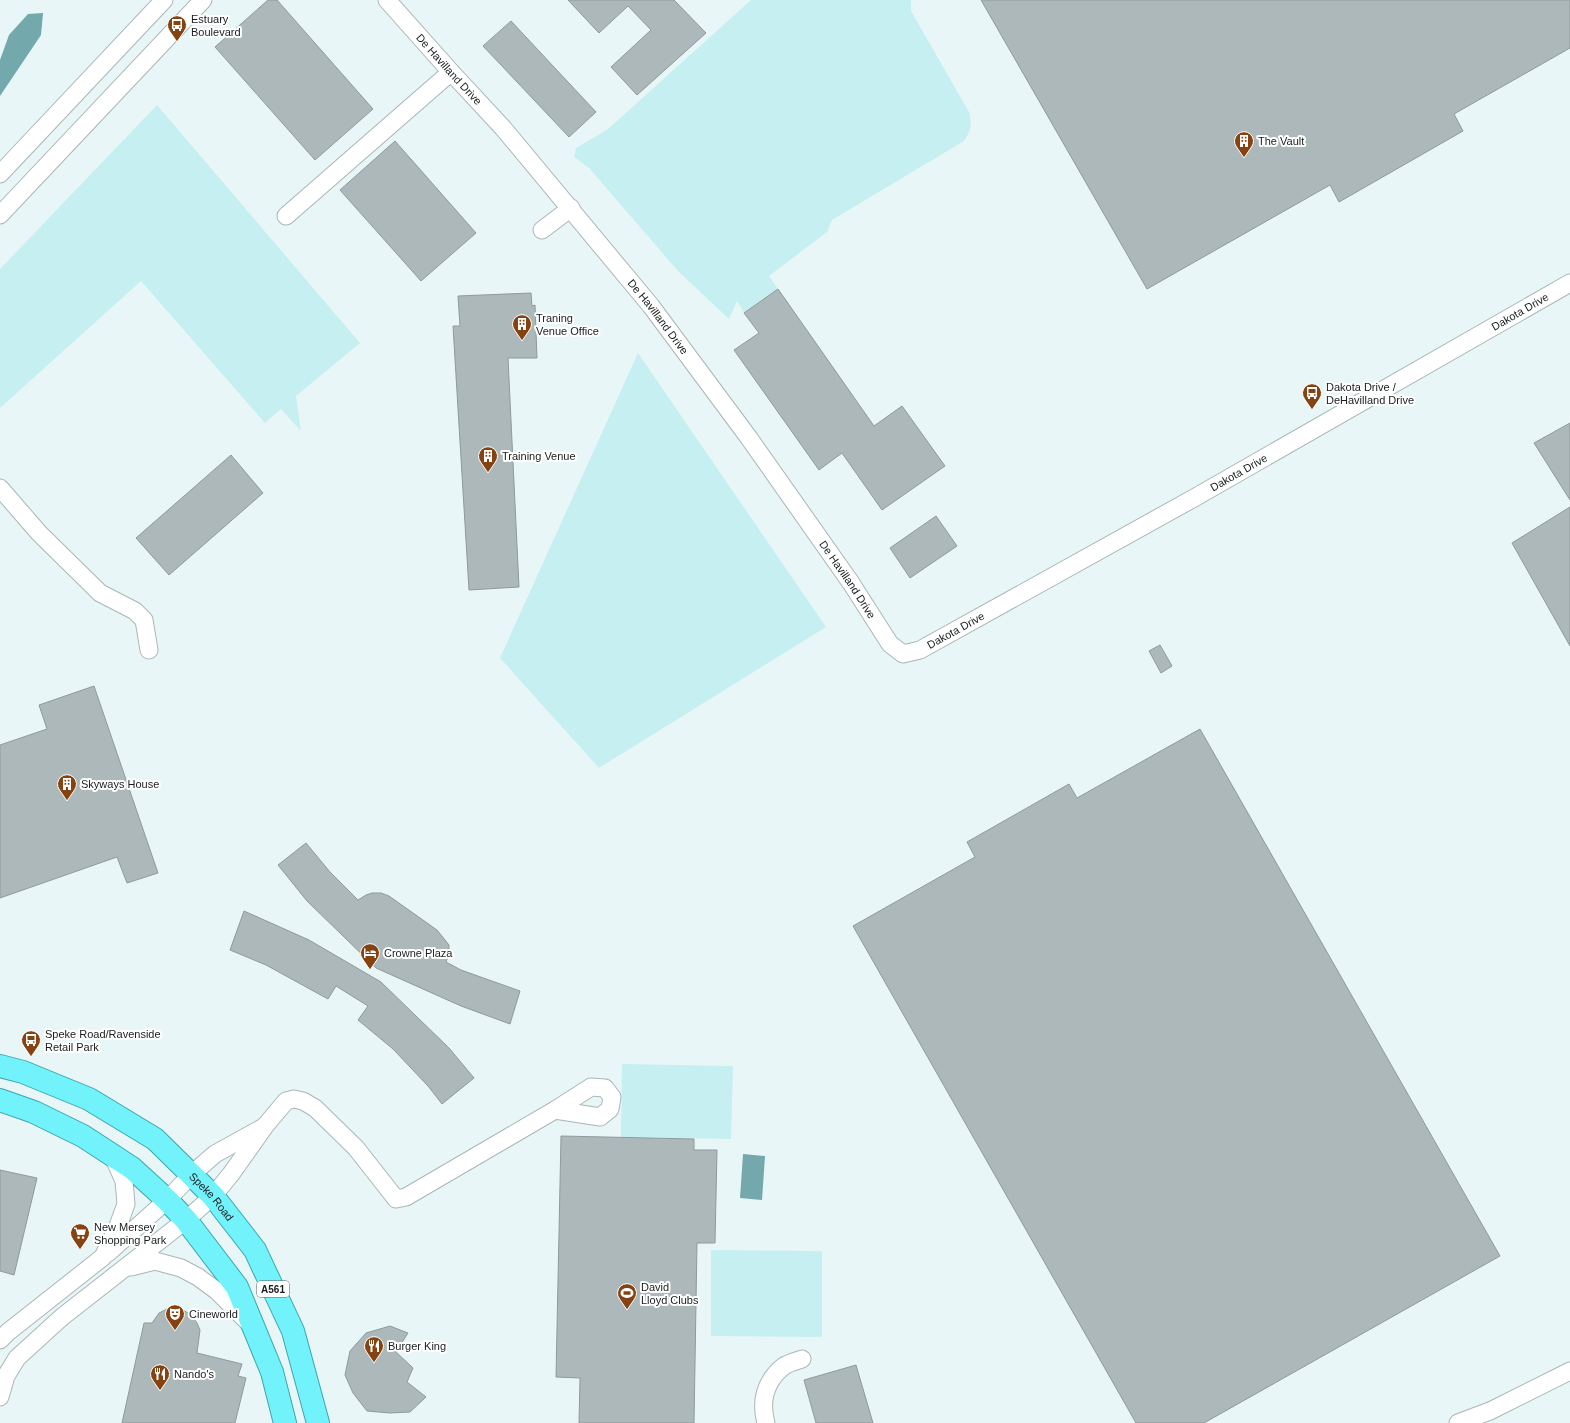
<svg xmlns="http://www.w3.org/2000/svg" width="1570" height="1423" font-family="Arial,sans-serif">
	<style>
		.green { fill: #c6eff2 }
		.water { fill: #73a8ac }
		.building { fill: #acb8b9; stroke: #8e9a9b }
		.lines { fill: none; stroke-linecap: round; stroke-linejoin: round }
		.minor-casing { stroke: #a9b6b7; stroke-width: 19 }
		.trunk-casing { stroke: #3ba6ad; stroke-width: 24 }
		.minor { stroke: #fff; stroke-width: 17 }
		.trunk { stroke: #72f2fb; stroke-width: 22 }
		.labels { text-anchor: middle; stroke-width: 4; stroke-linejoin: round; paint-order: stroke }
		.shield { fill: #fff; stroke: #5e6162; stroke-width: 1 }
		.shield-label { font-size: 10px; font-weight: bold; fill: #191d1e }
		.poi-label { font-size: 11px; fill: #191d1e; stroke: #fff; text-anchor: start }
		.street-label { font-size: 11px; fill: #191d1e; stroke: #fff }
	</style>
	<rect width="100%" height="100%" fill="#e9f6f7"/>
	<g class="green">
		<path d="M 751,0 L 911,0 L 911,11 L 969,112 C 972,124 971,131 964,141 L 832,220 L 827,232 L 769,276 L 778,289 L 744,313 L 737,301 L 729,319 L 678,271 L 589,168 L 574,157 L 576,148 L 608,129 Z"/>
		<polygon points="157,105 360,343 296,396 301,431 281,409 265,423 141,281 0,408 0,269"/>
		<polygon points="638,353 826,627 599,768 500,658"/>
		<polygon points="622,1064 733,1066 731,1139 621,1137"/>
		<polygon points="711,1250 822,1251 822,1337 711,1336"/>
	</g>
	<g class="water">
		<polygon points="43,13 41,35 0,96 0,60 9,35 28,14"/>
		<polygon points="743,1154 765,1156 762,1200 740,1198"/>
	</g>
	<g class="building">
		<polygon points="268,0 277,0 373,109 315,160 215,47"/>
		<polygon points="568,0 674,0 706,33 637,95 611,67 651,30 628,6 599,33"/>
		<polygon points="981,0 1570,0 1570,48 1454,114 1463,131 1339,202 1330,185 1147,289"/>
		<polygon points="511,21 596,112 569,137 483,46"/>
		<polygon points="395,141 476,233 421,281 340,190"/>
		<polygon points="778,289 874,426 902,406 945,466 882,510 842,453 819,470 734,350 759,333 744,313"/>
		<polygon points="531,293 532,306 535,305 537,358 508,358 519,587 469,590 453,326 460,326 458,296"/>
		<polygon points="1570,423 1570,500 1534,443"/>
		<polygon points="231,455 263,493 169,575 136,538"/>
		<polygon points="1570,507 1570,646 1512,543"/>
		<polygon points="936,516 957,546 910,578 890,548"/>
		<polygon points="1160,645 1172,666 1161,673 1149,651"/>
		<polygon points="94,686 158,873 127,883 117,857 0,898 0,745 47,729 39,705"/>
		<polygon points="1200,729 1500,1256 1204,1423 1136,1423 853,926 975,857 967,842 1069,784 1077,798"/>
		<polygon points="306,843 330,872 358,900 366,895 372,893 381,893 389,896 437,930 449,945 449,954 446,962 461,970 520,991 510,1024 461,1006 376,968 307,901 278,865"/>
		<polygon points="244,911 309,940 381,982 449,1048 474,1078 442,1104 428,1086 393,1049 358,1020 368,1006 336,986 328,999 266,965 230,950"/>
		<polygon points="561,1136 694,1139 694,1150 717,1150 715,1243 697,1243 694,1423 579,1423 580,1378 556,1377"/>
		<polygon points="0,1170 37,1178 14,1275 0,1271"/>
		<polygon points="169,1308 181,1309 190,1314 197,1323 200,1330 197,1353 242,1364 238,1376 246,1378 235,1423 122,1423 144,1323 152,1323 159,1313"/>
		<polygon points="390,1326 408,1333 396,1352 413,1368 407,1382 426,1397 410,1412 390,1413 367,1411 353,1393 345,1375 350,1351 366,1333"/>
		<polygon points="856,1365 873,1423 816,1423 804,1380"/>
	</g>
	<g class="lines">
		<g class="minor-casing">
			<g id="minor">
				<path id="s1" d="M 387,0 L 451,72 L 503,128 L 651,306 L 749,438 L 851,583 L 890,644 L 903,654 L 920,650 L 1194,498 L 1570,283"/>
				<polyline points="0,174 164,0"/>
				<polyline points="0,215 203,0"/>
				<polyline points="286,216 451,72"/>
				<polyline points="542,230 571,208"/>
				<polyline points="0,488 39,533 100,593 135,611 144,620 149,650"/>
				<polyline points="108,1253 167,1200 192,1174 215,1154 262,1128"/>
				<polyline points="131,1267 155,1261 181,1268 198,1277 217,1291 249,1323"/>
				<polyline points="0,1340 8,1332 103,1257 118,1226 126,1204 124,1181 113,1156"/>
				<polyline points="0,1397 6,1376 17,1358 62,1317 186,1220 213,1196 231,1174 265,1126 286,1101 294,1099 303,1101 315,1108 356,1148 396,1199 406,1197 555,1110 591,1087 605,1088 612,1097 610,1109 600,1117 555,1110"/>
				<path d="M 766,1423 C 760,1401 765,1381 784,1366 C 789,1363 796,1361 802,1359"/>
				<polyline points="1458,1423 1490,1411 1570,1371"/>
			</g>
		</g>
		<g class="trunk-casing">
			<g id="trunk">
				<path id="s2" d="M 0,1066 L 23,1072 L 89,1099 L 155,1139 L 213,1196 L 255,1250 L 293,1331 L 318,1423"/>
				<polyline points="0,1100 34,1112 83,1136 132,1168 167,1200 186,1220 237,1287 272,1372 285,1423"/>
			</g>
		</g>
		<use href="#minor" class="minor"/>
		<use href="#trunk" class="trunk"/>
	</g>
	<defs>
		<g id="bus-pin" transform="scale(1)"><path d="M0 17L-7.5 6A9.5 9.5 0 1 1 7.5 6Z" fill="#864312" stroke="#fff"/><path d="M-5-6H5V4H4V6H2V4H-2V6H-4V4H-5ZM-3.5-4V0h7V-4ZM-3.5 1.2v1.5H-2V1.2ZM2 1.2v1.5H3.5V1.2Z" fill="#fff"/></g>
		<g id="building-pin" transform="scale(1)"><path d="M0 17L-7.5 6A9.5 9.5 0 1 1 7.5 6Z" fill="#864312" stroke="#fff"/><path d="M-4-6H4V6H1V3H-1V6H-4ZM-2.5-4.3h1.7v1.8h-1.7ZM.8-4.3h1.7v1.8H.8ZM-2.5-1h1.7V.8h-1.7ZM.8-1h1.7V.8H.8Z" fill="#fff"/></g>
		<g id="hotel-pin" transform="scale(1)"><path d="M0 17L-7.5 6A9.5 9.5 0 1 1 7.5 6Z" fill="#864312" stroke="#fff"/><path d="M-6-4.5h1.5V1H6V5H4.5V3h-9V5H-6ZM-4 0a1.8 1.8 0 1 1 3.6 0ZM.5 0V-2.5h3Q6-2.5 6 0Z" fill="#fff"/></g>
		<g id="supermarket-pin" transform="scale(1)"><path d="M0 17L-7.5 6A9.5 9.5 0 1 1 7.5 6Z" fill="#864312" stroke="#fff"/><path d="M-6-5.5h2.5l.6 2H6L4.5 2H-2.5L-4.4-4H-6ZM-1.5 3.2a1.3 1.3 0 1 0 .1 0ZM3 3.2a1.3 1.3 0 1 0 .1 0Z" fill="#fff"/></g>
		<g id="stadium-pin" transform="scale(1)"><path d="M0 17L-7.5 6A9.5 9.5 0 1 1 7.5 6Z" fill="#864312" stroke="#fff"/><path d="M0-5a6.5 5 0 1 0 0 10a6.5 5 0 1 0 0-10ZM-3.5-1.8h7v3.6h-7Z" fill="#fff"/></g>
		<g id="theatre-pin" transform="scale(1)"><path d="M0 17L-7.5 6A9.5 9.5 0 1 1 7.5 6Z" fill="#864312" stroke="#fff"/><path d="M-5-5.5Q0-4 5-5.5V0Q5 5 0 6Q-5 5-5 0ZM-3.3-2.5H-1v1.5H-3.3ZM1-2.5H3.3v1.5H1ZM-2.8 1Q0 5.5 2.8 1Z" fill="#fff"/></g>
		<g id="restaurant-pin" transform="scale(1)"><path d="M0 17L-7.5 6A9.5 9.5 0 1 1 7.5 6Z" fill="#864312" stroke="#fff"/><path d="M-5-6h1v4h1v-4h1v4h1v-4h1v5L-1.5 .5V6h-2V.5L-5-1ZM5-6V6H3V1.5H1.5Q1.5-4 5-6Z" fill="#fff"/></g>
	</defs>
	<g fill-rule="evenodd">
		<use href="#bus-pin" x="177" y="25"/>
		<use href="#building-pin" x="1244" y="141"/>
		<use href="#building-pin" x="522" y="324"/>
		<use href="#bus-pin" x="1312" y="393"/>
		<use href="#building-pin" x="488" y="456"/>
		<use href="#building-pin" x="67" y="784"/>
		<use href="#hotel-pin" x="370" y="953"/>
		<use href="#bus-pin" x="31" y="1040"/>
		<use href="#supermarket-pin" x="80" y="1233"/>
		<use href="#stadium-pin" x="627" y="1293"/>
		<use href="#theatre-pin" x="175" y="1314"/>
		<use href="#restaurant-pin" x="374" y="1346"/>
		<use href="#restaurant-pin" x="160" y="1374"/>
	</g>
	<g class="labels">
		<rect class="shield" x="257" y="1281" width="32" height="16" rx="3"/>
		<g class="shield-label">
			<text x="273" y="1293">A561</text>
		</g>
		<g class="poi-label">
			<text x="191" y="23">Estuary<tspan x="191" dy="13">Boulevard</tspan></text>
			<text x="1258" y="145">The Vault</text>
			<text x="536" y="322">Traning<tspan x="536" dy="13">Venue Office</tspan></text>
			<text x="1326" y="391">Dakota Drive /<tspan x="1326" dy="13">DeHavilland Drive</tspan></text>
			<text x="502" y="460">Training Venue</text>
			<text x="81" y="788">Skyways House</text>
			<text x="384" y="957">Crowne Plaza</text>
			<text x="45" y="1038">Speke Road/Ravenside<tspan x="45" dy="13">Retail Park</tspan></text>
			<text x="94" y="1231">New Mersey<tspan x="94" dy="13">Shopping Park</tspan></text>
			<text x="641" y="1291">David<tspan x="641" dy="13">Lloyd Clubs</tspan></text>
			<text x="189" y="1318">Cineworld</text>
			<text x="388" y="1350">Burger King</text>
			<text x="174" y="1378">Nando's</text>
		</g>
		<g class="street-label">
			<text dy="4" stroke="none"><textPath href="#s1" startOffset="93">De Havilland Drive</textPath></text>
			<text dy="4" stroke="none"><textPath href="#s1" startOffset="1541">Dakota Drive</textPath></text>
			<text dy="4" stroke="none"><textPath href="#s1" startOffset="417">De Havilland Drive</textPath></text>
			<text dy="4" stroke="none"><textPath href="#s1" startOffset="1217">Dakota Drive</textPath></text>
			<text dy="4" stroke="none"><textPath href="#s1" startOffset="741">De Havilland Drive</textPath></text>
			<text dy="4" stroke="none"><textPath href="#s1" startOffset="893">Dakota Drive</textPath></text>
			<text dy="4" stroke="none"><textPath href="#s2" startOffset="253">Speke Road</textPath></text>
		</g>
	</g>
</svg>
